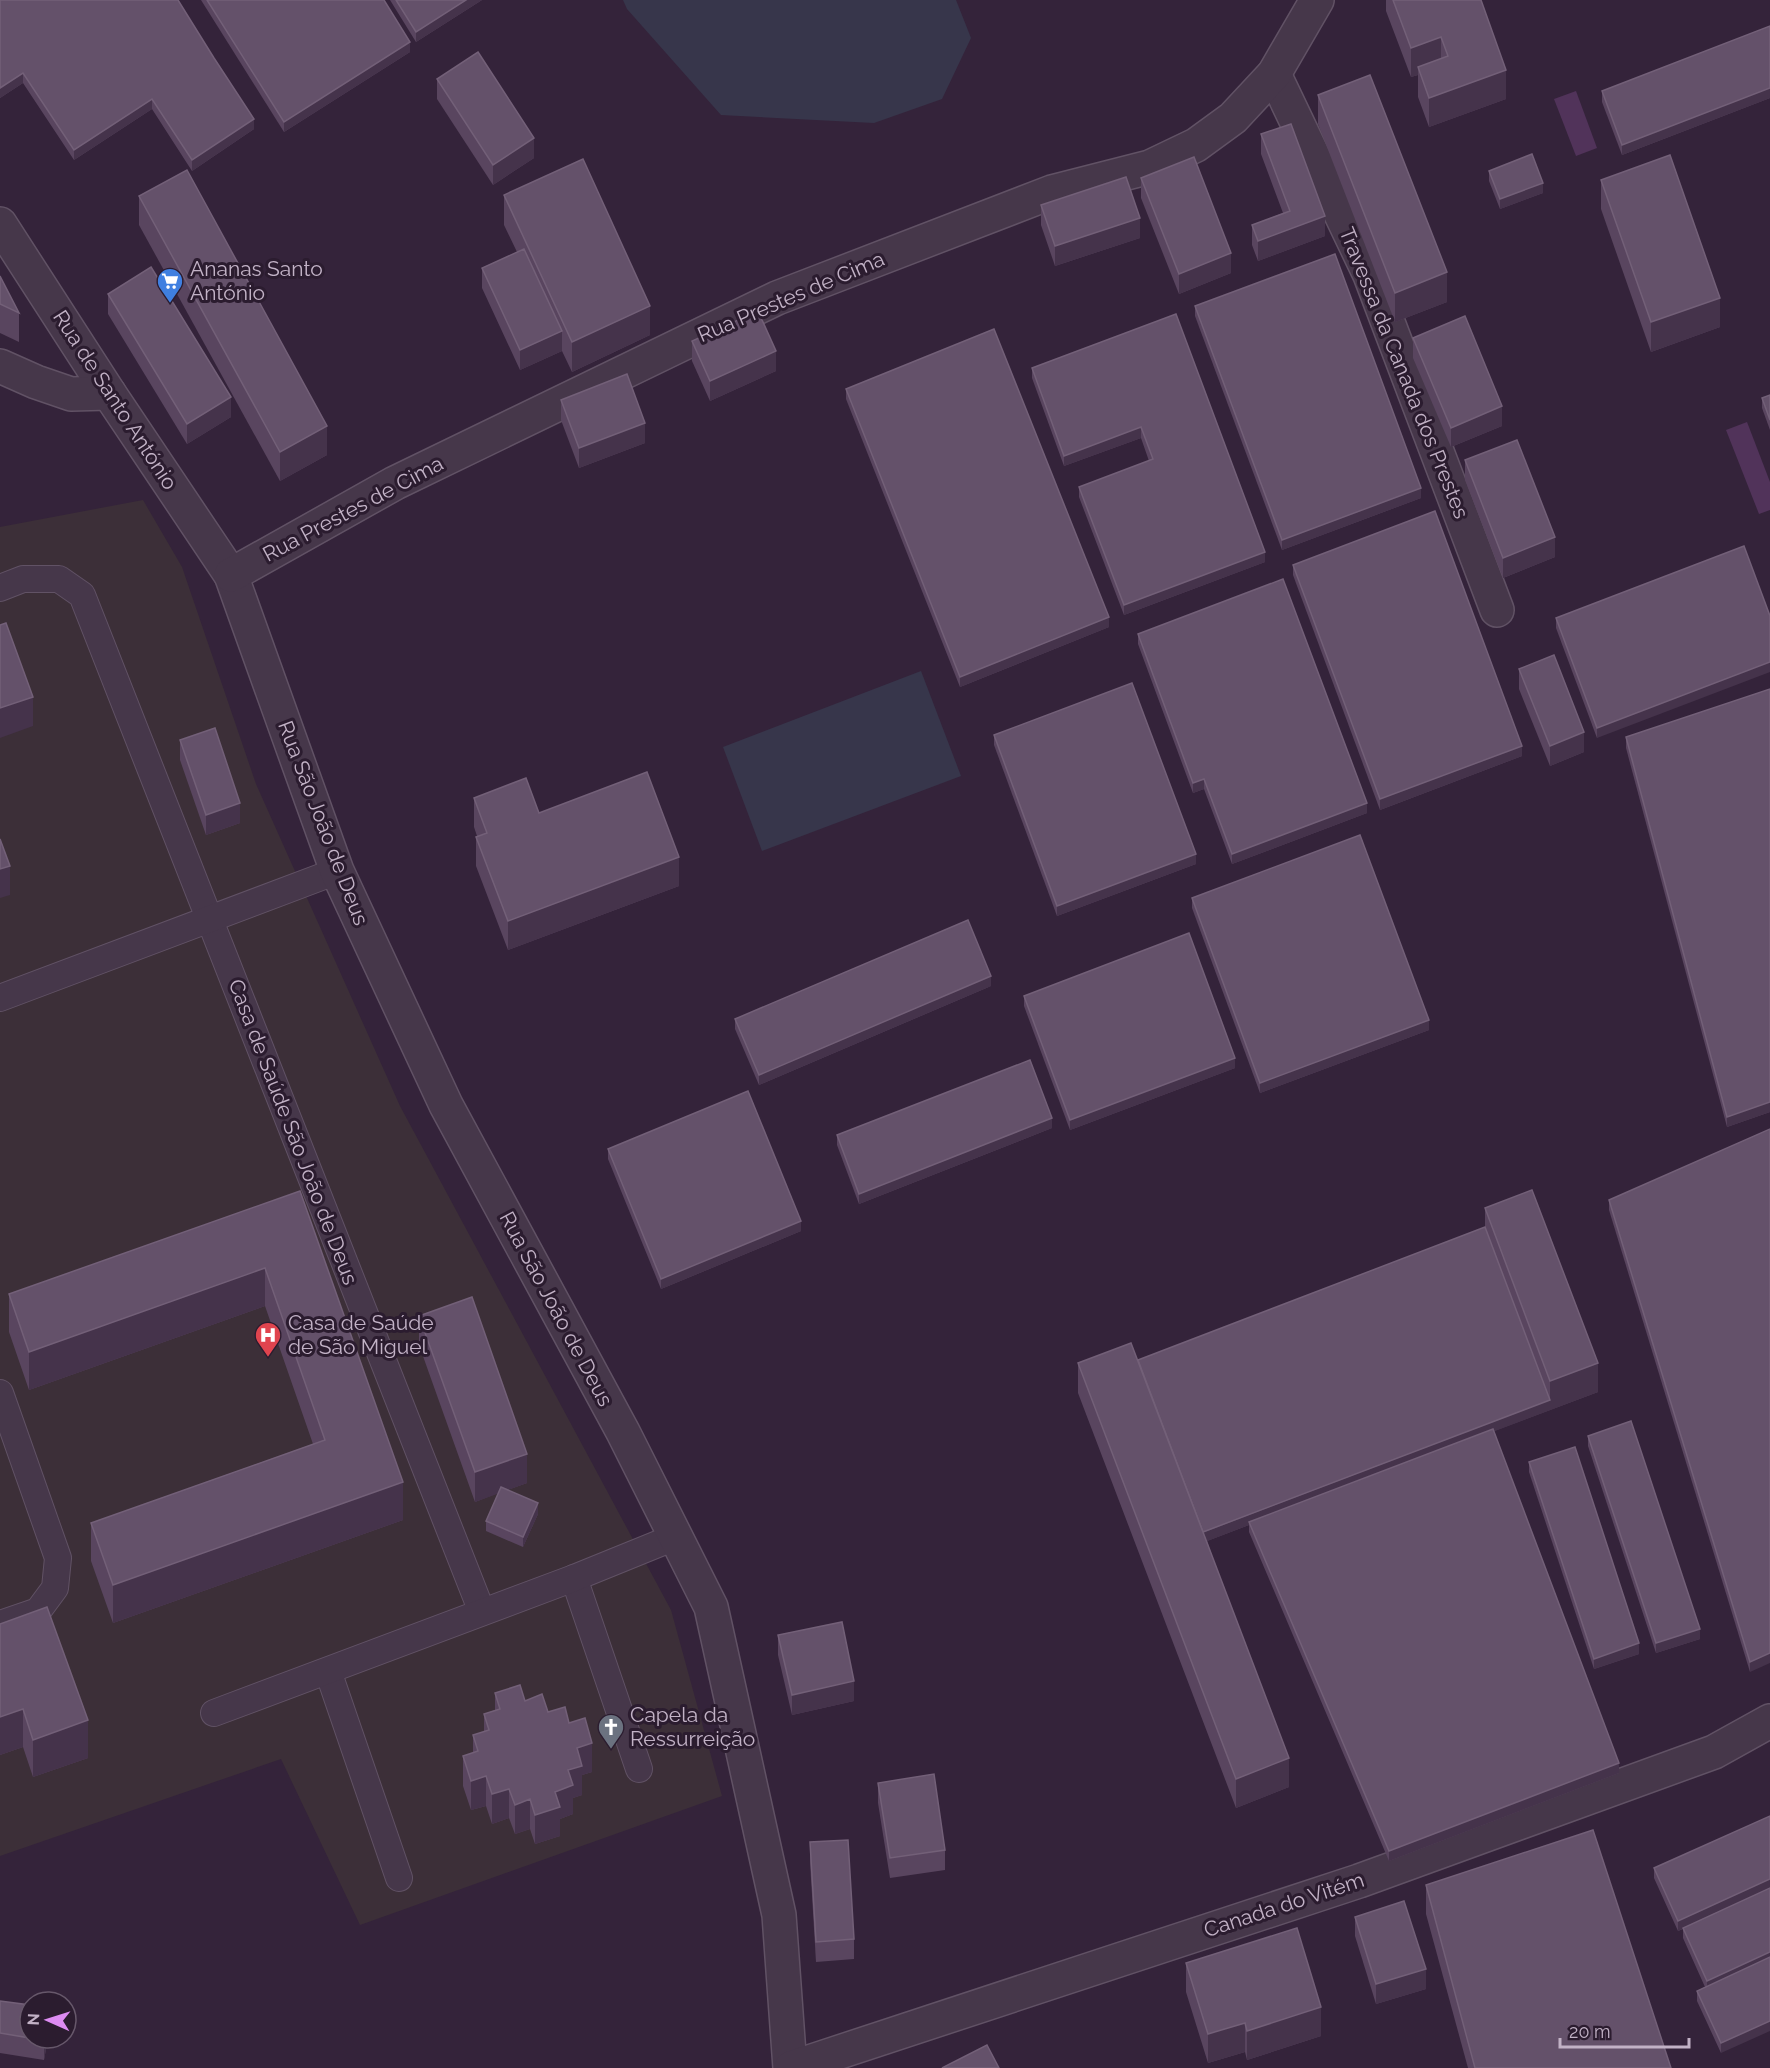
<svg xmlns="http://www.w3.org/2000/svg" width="1770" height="2068" font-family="Raleway,sans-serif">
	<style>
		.medical { fill: #3c2f38 }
		.green { fill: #37364b }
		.water { fill: #51335a }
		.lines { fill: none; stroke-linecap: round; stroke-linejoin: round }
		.lane-casing { stroke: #615265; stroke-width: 28 }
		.street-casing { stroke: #615265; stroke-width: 36 }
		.lane { stroke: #46374a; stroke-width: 26 }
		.street { stroke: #46374a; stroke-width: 33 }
		.wall { fill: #59455f }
		.shaded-wall { fill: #45334b }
		.building { fill: #64516a; stroke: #736078; stroke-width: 1.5 }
		.labels { text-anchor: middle; stroke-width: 6; stroke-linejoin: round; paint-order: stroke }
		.poi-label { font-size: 21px; fill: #c2b2c6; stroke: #2b1c2f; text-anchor: start }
		.street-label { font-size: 21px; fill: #c2b2c6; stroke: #2b1c2f }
	</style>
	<rect width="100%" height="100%" fill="#34233a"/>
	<polygon class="medical" points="143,500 182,567 256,784 400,1106 671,1610 722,1796 360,1925 281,1759 0,1856 0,527"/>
	<g class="green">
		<polygon points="623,0 956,0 971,38 942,99 874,123 721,115 627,9"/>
		<polygon points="921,671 961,776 762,851 723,747"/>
	</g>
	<g class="water">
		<polygon points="1576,91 1597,148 1576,156 1554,99"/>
		<polygon points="1747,422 1770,482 1770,510 1759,514 1726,430"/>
	</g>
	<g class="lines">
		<g class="lane-casing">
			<g id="lane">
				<polyline points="0,588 23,579 59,579 82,595 482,1612"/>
				<polyline points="0,998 337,871"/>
				<polyline points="0,1393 58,1558 55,1588 38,1611 0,1624"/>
				<polyline points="574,1578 639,1769"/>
				<polyline points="328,1671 399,1878"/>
				<polyline points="214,1713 574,1578 675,1537"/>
			</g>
		</g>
		<g class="street-casing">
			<g id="street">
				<polyline points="1274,74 1370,275 1497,610"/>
				<polyline points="0,224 109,393 231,575 337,871 446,1105 623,1432 711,1607 779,1915 790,2068"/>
				<polyline points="0,366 36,382 71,394 109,393"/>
				<polyline points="231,575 395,483 777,298 1052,192 1150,167 1196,145 1233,118 1274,74 1317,0"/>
				<polyline points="791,2068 1359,1881 1714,1752 1770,1721"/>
			</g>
		</g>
		<use href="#lane" class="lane"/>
		<use href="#street" class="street"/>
	</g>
	<g class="wall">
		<polygon points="0,0 254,129 192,171 152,109 74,160 23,83 0,98"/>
		<polygon points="201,0 384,0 410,52 284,132"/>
		<polygon points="390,0 482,0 416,42"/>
		<polygon points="1386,0 1481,0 1506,99 1429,127 1418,97 1418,75 1411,77 1386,11"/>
		<polygon points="1770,26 1770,98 1622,155 1602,102 1602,91"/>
		<polygon points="437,79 534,158 493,185 437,99"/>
		<polygon points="1318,95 1447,302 1395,322 1318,124"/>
		<polygon points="1261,134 1325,236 1258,261 1252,245 1252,225 1283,213 1261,154"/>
		<polygon points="1489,171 1543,193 1500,209 1489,181"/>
		<polygon points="1141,178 1231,273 1179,294 1141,198"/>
		<polygon points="1601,180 1720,327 1651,352 1601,209"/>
		<polygon points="504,195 650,335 572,372 562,351 520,370 482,288 482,268 517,252 504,225"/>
		<polygon points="139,196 327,455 280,481 139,225"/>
		<polygon points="1041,205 1140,238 1055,266 1041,225"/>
		<polygon points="0,276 19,313 19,342 0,333"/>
		<polygon points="108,294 231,417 187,444 108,314"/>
		<polygon points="1195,306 1421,498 1282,550 1195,316"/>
		<polygon points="1176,314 1265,562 1124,615 1079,497 1079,487 1149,461 1141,438 1064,466 1032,378 1032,368"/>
		<polygon points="1413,338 1502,426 1451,447 1413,358"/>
		<polygon points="692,341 776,371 710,401 692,361"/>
		<polygon points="846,389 1109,627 960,687 846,399"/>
		<polygon points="1770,395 1770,430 1762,408 1762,398"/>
		<polygon points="561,400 645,443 579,468 561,420"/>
		<polygon points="1465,460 1555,557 1503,578 1465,480"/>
		<polygon points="1744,546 1597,738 1556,628 1556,618"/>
		<polygon points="1293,565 1522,756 1380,810 1293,575"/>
		<polygon points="1138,634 1367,813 1232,864 1204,789 1193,793 1138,644"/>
		<polygon points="1519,669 1584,752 1550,766 1519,689"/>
		<polygon points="1770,689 1770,1112 1727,1127 1626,748 1626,737"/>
		<polygon points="994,735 1196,864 1057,916 994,745"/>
		<polygon points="180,740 240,823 206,835 180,760"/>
		<polygon points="474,798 539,813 679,886 508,950 476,866 476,837 477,836 474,827"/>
		<polygon points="1192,898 1429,1030 1260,1093 1192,908"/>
		<polygon points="991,986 759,1085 735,1029 735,1019"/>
		<polygon points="1024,996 1235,1068 1070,1130 1024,1006"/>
		<polygon points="1052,1128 859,1204 837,1145 837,1135"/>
		<polygon points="1770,1129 1750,1672 1609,1210 1609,1200"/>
		<polygon points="608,1149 801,1231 661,1289 608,1159"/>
		<polygon points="300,1191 403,1520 113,1623 91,1561 91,1523 313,1444 265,1306 29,1390 9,1332 9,1294"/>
		<polygon points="1485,1208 1598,1392 1494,1431 1619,1773 1389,1861 1249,1532 1249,1525 1207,1541 1289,1787 1236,1808 1078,1393 1078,1363 1138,1360 1485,1227"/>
		<polygon points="419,1316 527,1483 507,1490 538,1514 523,1547 486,1531 486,1521 498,1493 475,1502 419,1345"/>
		<polygon points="1588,1436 1700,1639 1656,1653 1588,1446"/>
		<polygon points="1529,1462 1639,1654 1594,1669 1529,1472"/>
		<polygon points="0,1624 88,1758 33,1777 23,1747 0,1755"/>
		<polygon points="778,1635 854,1701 792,1715 778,1655"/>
		<polygon points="495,1693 525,1701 548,1712 569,1723 592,1772 582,1775 582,1795 573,1798 573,1814 560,1819 560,1836 535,1844 530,1829 515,1834 509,1818 492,1824 486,1806 471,1810 463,1786 463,1756 473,1753 473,1735 484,1732 484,1714 495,1710"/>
		<polygon points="878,1783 945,1850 945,1870 890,1878 878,1803"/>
		<polygon points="1770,1816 1721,2053 1697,2001 1697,1991 1705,1987 1683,1938 1683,1929 1678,1931 1654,1878 1654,1868"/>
		<polygon points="810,1842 854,1939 854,1959 816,1962 810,1862"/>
		<polygon points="1426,1885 1671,2068 1468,2068 1426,1914"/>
		<polygon points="1355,1917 1426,1989 1376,2004 1355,1936"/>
		<polygon points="1186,1963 1321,2036 1247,2060 1245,2052 1208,2063 1186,1992"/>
		<polygon points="0,2001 48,2038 44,2060 0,2053"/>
	</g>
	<g class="shaded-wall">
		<polygon points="466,0 482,0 416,42 416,32"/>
		<polygon points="1441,37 1441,66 1418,67 1418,75 1411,77 1411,48"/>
		<polygon points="410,42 410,52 284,132 284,122"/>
		<polygon points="1506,70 1506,99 1429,127 1429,98"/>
		<polygon points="23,73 23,83 0,98 0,88"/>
		<polygon points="1770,88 1770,98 1622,155 1622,145"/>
		<polygon points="152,99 152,109 74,160 74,150"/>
		<polygon points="254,119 254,129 192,171 192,160"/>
		<polygon points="534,138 534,158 493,185 493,165"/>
		<polygon points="1543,183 1543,193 1500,209 1500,199"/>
		<polygon points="1325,216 1325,236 1258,261 1258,241"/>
		<polygon points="1140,218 1140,238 1055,266 1055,246"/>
		<polygon points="1231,253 1231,273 1179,294 1179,274"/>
		<polygon points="1447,272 1447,302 1395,322 1395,293"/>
		<polygon points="1720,298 1720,327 1651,352 1651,322"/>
		<polygon points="650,306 650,335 572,372 572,342"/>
		<polygon points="562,331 562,351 520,370 520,350"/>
		<polygon points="776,351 776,371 710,401 710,381"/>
		<polygon points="231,397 231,417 187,444 187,424"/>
		<polygon points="1502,406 1502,426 1451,447 1451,428"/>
		<polygon points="645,423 645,443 579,468 579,448"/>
		<polygon points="327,426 327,455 280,481 280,452"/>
		<polygon points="1141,427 1141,438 1064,466 1064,456"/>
		<polygon points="1421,488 1421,498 1282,550 1282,540"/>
		<polygon points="1555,537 1555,557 1503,578 1503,558"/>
		<polygon points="1265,552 1265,562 1124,615 1124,605"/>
		<polygon points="1109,617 1109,627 960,687 960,677"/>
		<polygon points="1770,662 1770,672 1597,738 1597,728"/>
		<polygon points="33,697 33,726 0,738 0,708"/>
		<polygon points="1584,732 1584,752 1550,766 1550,746"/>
		<polygon points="1522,746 1522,756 1380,810 1380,799"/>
		<polygon points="1204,779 1204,789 1193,793 1193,783"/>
		<polygon points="240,803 240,823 206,835 206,815"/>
		<polygon points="1367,803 1367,813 1232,864 1232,854"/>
		<polygon points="1196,854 1196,864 1057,916 1057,906"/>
		<polygon points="679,857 679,886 508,950 508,921"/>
		<polygon points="10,866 10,895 0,898 0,869"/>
		<polygon points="991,976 991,986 759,1085 759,1075"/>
		<polygon points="1429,1020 1429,1030 1260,1093 1260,1083"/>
		<polygon points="1235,1058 1235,1068 1070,1130 1070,1120"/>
		<polygon points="1770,1102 1770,1112 1727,1127 1727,1117"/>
		<polygon points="1052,1118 1052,1128 859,1204 859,1194"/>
		<polygon points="801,1221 801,1231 661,1289 661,1279"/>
		<polygon points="265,1268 265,1306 29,1390 29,1352"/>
		<polygon points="1598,1363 1598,1392 1250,1524 1249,1522 1249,1525 1197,1545 1197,1535 1550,1400 1550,1381"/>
		<polygon points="527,1454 527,1483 475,1502 475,1472"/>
		<polygon points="403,1482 403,1520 113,1623 113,1585"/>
		<polygon points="538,1503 538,1514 523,1547 523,1537"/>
		<polygon points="1700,1629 1700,1639 1656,1653 1656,1643"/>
		<polygon points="1639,1643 1639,1654 1594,1669 1594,1659"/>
		<polygon points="1770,1653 1770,1663 1750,1672 1750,1662"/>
		<polygon points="854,1681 854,1701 792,1715 792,1695"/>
		<polygon points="23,1709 23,1747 0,1755 0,1717"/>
		<polygon points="88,1720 88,1758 33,1777 33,1740"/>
		<polygon points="592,1743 592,1772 582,1775 582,1795 573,1798 573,1814 560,1819 560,1836 535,1844 535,1815 555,1792 577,1748"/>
		<polygon points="1289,1758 1289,1787 1236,1808 1236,1779"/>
		<polygon points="1619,1763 1619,1773 1389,1861 1389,1851"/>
		<polygon points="486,1776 486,1806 471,1810 471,1781"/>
		<polygon points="509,1789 509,1818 492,1824 492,1794"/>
		<polygon points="530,1799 530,1829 515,1834 515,1805"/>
		<polygon points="1770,1879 1770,1889 1678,1931 1678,1921"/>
		<polygon points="1770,1952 1770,1962 1707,1991 1707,1981"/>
		<polygon points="1426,1969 1426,1989 1376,2004 1376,1984"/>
		<polygon points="1321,2007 1321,2036 1247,2060 1247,2031"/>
		<polygon points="1770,2021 1770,2031 1721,2053 1721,2043"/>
		<polygon points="1245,2023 1245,2052 1208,2063 1208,2034"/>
		<polygon points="45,2038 48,2038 44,2060 44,2040"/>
	</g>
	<g class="building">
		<polygon points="0,0 178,0 214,58 254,119 192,160 152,99 74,150 23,73 0,88"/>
		<polygon points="207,0 384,0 410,42 284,122"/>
		<polygon points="396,0 466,0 416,32"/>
		<polygon points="1393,0 1481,0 1506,70 1429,98 1418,67 1448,56 1441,37 1411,48"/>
		<polygon points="1770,26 1770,88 1622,145 1602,91"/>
		<polygon points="478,52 534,138 493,165 437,79"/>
		<polygon points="1370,75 1447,272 1395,293 1318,95"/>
		<polygon points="1291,124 1325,216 1258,241 1252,225 1290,211 1261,134"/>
		<polygon points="1532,154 1543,183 1500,199 1489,171"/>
		<polygon points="1670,155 1720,298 1651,322 1601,180"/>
		<polygon points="1194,157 1231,253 1179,274 1141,178"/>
		<polygon points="583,159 650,306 572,342 504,195"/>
		<polygon points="187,170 327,426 280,452 139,196"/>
		<polygon points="1126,177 1140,218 1055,246 1041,205"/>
		<polygon points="524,249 562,331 520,350 482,268"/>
		<polygon points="1335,254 1421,488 1282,540 1195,306"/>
		<polygon points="151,267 231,397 187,424 108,294"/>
		<polygon points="0,276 19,313 0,304"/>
		<polygon points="758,311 776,351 710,381 692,341"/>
		<polygon points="1176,314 1265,552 1124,605 1079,487 1153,459 1141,427 1064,456 1032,368"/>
		<polygon points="1465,316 1502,406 1451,428 1413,338"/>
		<polygon points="994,329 1109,617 960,677 846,389"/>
		<polygon points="627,374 645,423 579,448 561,400"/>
		<polygon points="1770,395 1770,420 1762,398"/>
		<polygon points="1517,440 1555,537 1503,558 1465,460"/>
		<polygon points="1435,511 1522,746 1380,799 1293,565"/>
		<polygon points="1744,546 1770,616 1770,662 1597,728 1556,618"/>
		<polygon points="1283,579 1367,803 1232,854 1204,779 1193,783 1138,634"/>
		<polygon points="6,623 33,697 0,708 0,625"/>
		<polygon points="1554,655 1584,732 1550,746 1519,669"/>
		<polygon points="1132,683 1196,854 1057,906 994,735"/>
		<polygon points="1770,689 1770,1102 1727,1117 1626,737"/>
		<polygon points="215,728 240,803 206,815 180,740"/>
		<polygon points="647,772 679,857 508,921 476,837 487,833 474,798 526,778 539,813"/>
		<polygon points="1360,835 1429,1020 1260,1083 1192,898"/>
		<polygon points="0,839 10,866 0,869"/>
		<polygon points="968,920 991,976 759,1075 735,1019"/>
		<polygon points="1189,933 1235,1058 1070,1120 1024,996"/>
		<polygon points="1030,1060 1052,1118 859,1194 837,1135"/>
		<polygon points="748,1091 801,1221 661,1279 608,1149"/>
		<polygon points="1770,1129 1770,1653 1750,1662 1609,1200"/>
		<polygon points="1532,1190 1598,1363 1550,1381 1485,1208"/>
		<polygon points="300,1191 403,1482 113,1585 91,1523 325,1440 265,1268 29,1352 9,1294"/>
		<polygon points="1485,1227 1550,1400 1203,1532 1138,1360"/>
		<polygon points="472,1297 527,1454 475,1472 419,1316"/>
		<polygon points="1131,1343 1289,1758 1236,1779 1078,1363"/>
		<polygon points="1631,1421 1700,1629 1656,1643 1588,1436"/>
		<polygon points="1493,1429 1619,1763 1389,1851 1249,1522"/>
		<polygon points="1575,1447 1639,1643 1594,1659 1529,1462"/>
		<polygon points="501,1487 538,1503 523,1537 486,1521"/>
		<polygon points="47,1607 88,1720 33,1740 23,1709 0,1717 0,1624"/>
		<polygon points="842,1622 854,1681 792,1695 778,1635"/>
		<polygon points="520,1685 525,1701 542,1694 548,1712 565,1707 569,1723 585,1718 592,1743 577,1748 582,1766 568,1770 573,1785 555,1792 560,1807 535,1815 530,1799 515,1805 509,1789 492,1794 486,1776 471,1781 463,1756 478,1751 473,1735 489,1730 484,1714 500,1709 495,1693"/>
		<polygon points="934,1774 945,1850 890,1858 878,1783"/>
		<polygon points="1770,1816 1770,1879 1678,1921 1654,1868"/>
		<polygon points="1593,1830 1671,2068 1475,2068 1426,1885"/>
		<polygon points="848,1840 854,1939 816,1942 810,1842"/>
		<polygon points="1770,1888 1770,1952 1707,1981 1683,1928"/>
		<polygon points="1404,1901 1426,1969 1376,1984 1355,1917"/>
		<polygon points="1297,1928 1321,2007 1247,2031 1245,2023 1208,2034 1186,1963"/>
		<polygon points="1770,1957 1770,2021 1721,2043 1697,1991"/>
		<polygon points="0,2001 30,2005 30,2038 0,2033"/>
		<polygon points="32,2038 45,2038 44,2040"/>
		<polygon points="987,2045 999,2068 942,2068"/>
	</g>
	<defs>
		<g id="supermarket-pin" transform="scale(1.35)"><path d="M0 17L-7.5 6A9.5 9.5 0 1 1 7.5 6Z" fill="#3f7fe0" stroke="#2b1c2f"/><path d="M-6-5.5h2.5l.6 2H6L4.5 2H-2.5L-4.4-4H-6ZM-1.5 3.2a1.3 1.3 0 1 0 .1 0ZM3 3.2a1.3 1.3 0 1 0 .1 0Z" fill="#fff"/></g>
		<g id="hospital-pin" transform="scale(1.35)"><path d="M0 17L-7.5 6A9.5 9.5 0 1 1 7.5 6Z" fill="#e0444e" stroke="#2b1c2f"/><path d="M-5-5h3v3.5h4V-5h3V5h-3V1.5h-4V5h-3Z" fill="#fff"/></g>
		<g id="church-pin" transform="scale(1.35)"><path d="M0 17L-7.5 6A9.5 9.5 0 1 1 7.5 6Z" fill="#6b7280" stroke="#2b1c2f"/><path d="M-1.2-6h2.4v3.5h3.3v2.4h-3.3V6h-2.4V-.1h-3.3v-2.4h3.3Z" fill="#fff"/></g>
	</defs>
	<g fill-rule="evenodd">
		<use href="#supermarket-pin" x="170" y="281"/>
		<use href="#hospital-pin" x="268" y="1335"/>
		<use href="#church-pin" x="611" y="1727"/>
	</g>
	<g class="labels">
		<g class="poi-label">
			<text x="190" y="276">Ananas Santo<tspan x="190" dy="24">António</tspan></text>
			<text x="288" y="1330">Casa de Saúde<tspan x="288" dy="24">de São Miguel</tspan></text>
			<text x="630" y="1722">Capela da<tspan x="630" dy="24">Ressurreição</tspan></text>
		</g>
		<g class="street-label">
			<text transform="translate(791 297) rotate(-23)" y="7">Rua Prestes de Cima</text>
			<text transform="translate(1404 373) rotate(68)" y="7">Travessa da Canada dos Prestes</text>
			<text transform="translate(115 400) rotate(57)" y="7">Rua de Santo António</text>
			<text transform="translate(353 509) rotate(-28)" y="7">Rua Prestes de Cima</text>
			<text transform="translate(323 823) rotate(69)" y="7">Rua São João de Deus</text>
			<text transform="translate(293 1132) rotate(69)" y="7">Casa de Saúde São João de Deus</text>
			<text transform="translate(556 1309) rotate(62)" y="7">Rua São João de Deus</text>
			<text transform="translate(1284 1905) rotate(-18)" y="7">Canada do Vitém</text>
		</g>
	</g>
	<g transform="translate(48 2020) rotate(273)"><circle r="28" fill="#2b1c2f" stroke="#67586b" stroke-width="1.5"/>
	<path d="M0-4.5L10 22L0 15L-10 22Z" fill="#dd8bf2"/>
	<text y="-9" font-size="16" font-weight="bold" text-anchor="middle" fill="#c2b2c6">N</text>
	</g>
	<path d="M1560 2038v9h129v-9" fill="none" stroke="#c2b2c6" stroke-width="3"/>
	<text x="1569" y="2038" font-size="18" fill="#c2b2c6" stroke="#2b1c2f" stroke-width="4.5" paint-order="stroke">20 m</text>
</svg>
